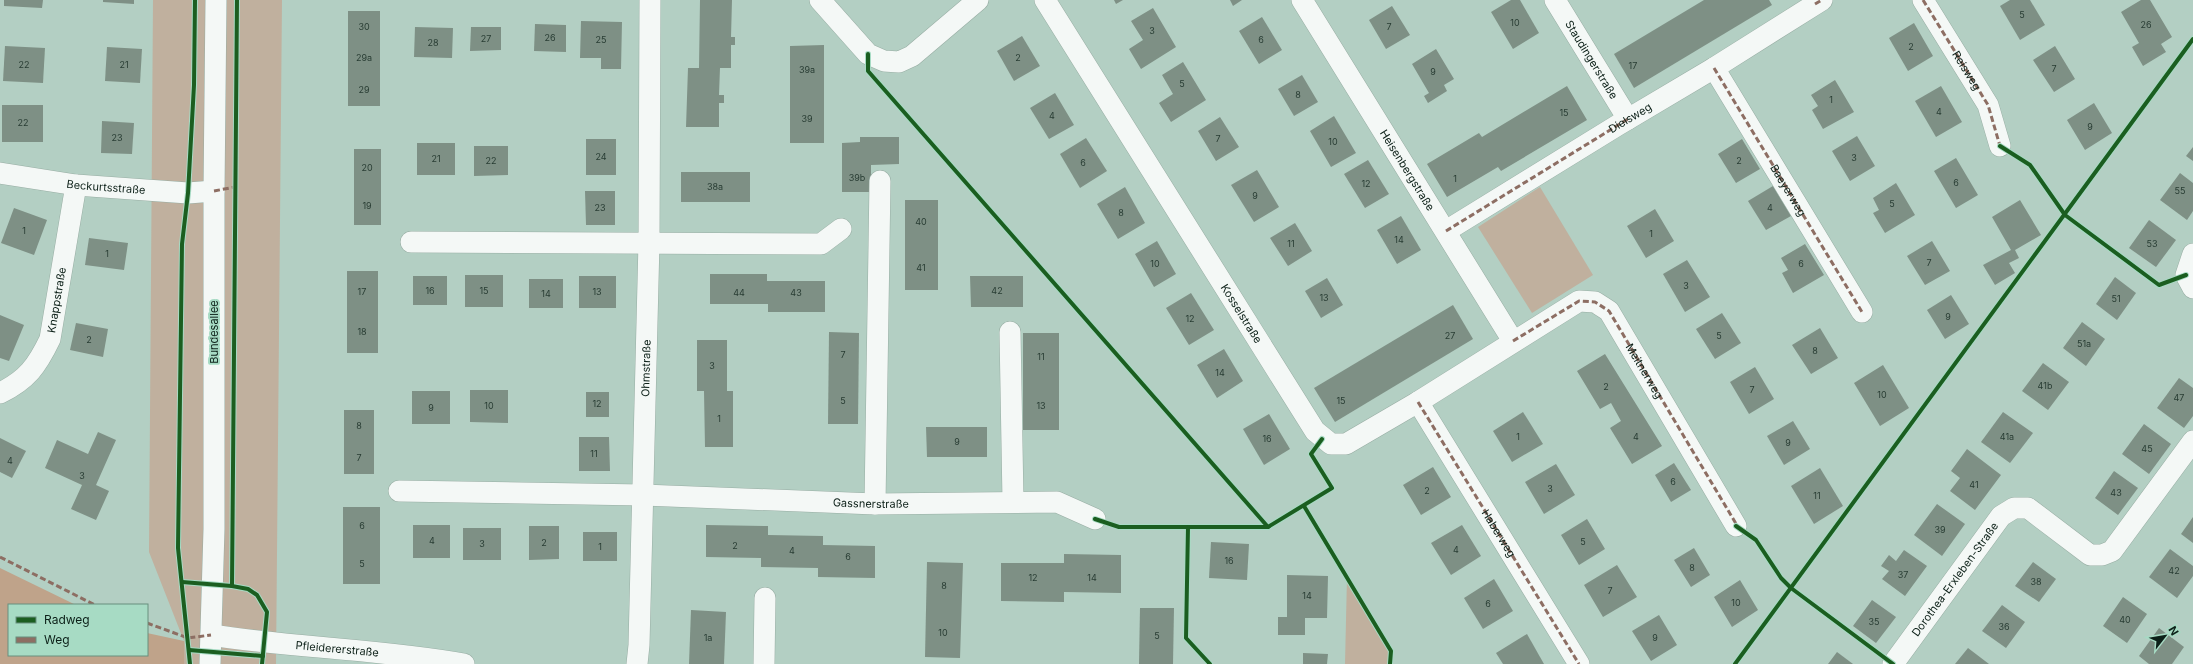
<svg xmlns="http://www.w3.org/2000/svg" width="2193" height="664" font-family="Inter,sans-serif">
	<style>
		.green { fill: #c0b09e }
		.forest { fill: #bfa38a }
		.building { fill: #7e9085 }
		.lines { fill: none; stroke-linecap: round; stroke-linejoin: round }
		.minor-casing { stroke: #97ada3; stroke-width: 22 }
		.minor { stroke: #f4f8f6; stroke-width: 21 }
		.quiet { stroke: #8d6e63; stroke-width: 3; stroke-dasharray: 6 3; stroke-linecap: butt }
		.cycleway-casing { stroke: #a7dbc4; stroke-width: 6 }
		.cycleway { stroke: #1b5e20; stroke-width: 4 }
		.labels { text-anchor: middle; stroke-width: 4; stroke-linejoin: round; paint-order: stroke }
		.number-label { font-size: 9px; fill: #283c33 }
		.street-label { font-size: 11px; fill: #0c2018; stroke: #a7dbc4 }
	</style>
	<rect width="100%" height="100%" fill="#b3cfc3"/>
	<g class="green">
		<polygon points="153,0 282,0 276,664 184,664 184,641 149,552"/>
		<polygon points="1540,187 1593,275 1532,313 1478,227"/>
		<polygon points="1347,577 1391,651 1390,664 1345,664"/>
	</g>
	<polygon class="forest" points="0,568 76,605 9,605 9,655 147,655 147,633 184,641 184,664 0,664"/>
	<g class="building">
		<polygon points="4,0 43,0 42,8 4,6"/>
		<polygon points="103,0 134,0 134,4 103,2"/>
		<polygon points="700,0 732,0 731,37 735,37 735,45 731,45 731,68 720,68 719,95 724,95 724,103 719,103 719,127 686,127 688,68 699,68"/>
		<polygon points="1114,0 1123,0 1116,4"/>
		<polygon points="1230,0 1242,0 1233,6"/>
		<polygon points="1511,0 1520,0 1539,33 1513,49 1491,12"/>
		<polygon points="1704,0 1769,0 1772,5 1634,88 1614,54"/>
		<polygon points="2010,0 2030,0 2045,25 2020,40 2000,6"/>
		<polygon points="2141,0 2150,0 2172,37 2161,44 2166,52 2143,66 2132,47 2139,43 2121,12"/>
		<polygon points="1392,6 1410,35 1386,49 1369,20"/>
		<polygon points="1153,8 1176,47 1141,69 1129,49 1143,40 1131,21"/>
		<rect x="348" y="11" width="32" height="95"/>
		<polygon points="1262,17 1282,50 1259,64 1239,31"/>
		<polygon points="581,21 622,22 621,69 601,69 601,58 580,58"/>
		<polygon points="1914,23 1933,56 1908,71 1889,38"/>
		<polygon points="535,24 566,25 566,52 534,51"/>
		<polygon points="415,27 453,28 452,58 414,57"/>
		<polygon points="471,27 501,27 501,50 470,51"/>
		<polygon points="1022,36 1040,66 1014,81 997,51"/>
		<polygon points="824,45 824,143 790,143 790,46"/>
		<polygon points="5,46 45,48 43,83 3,81"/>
		<polygon points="2055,46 2075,79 2054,92 2033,60"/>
		<polygon points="107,47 142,49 140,83 105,81"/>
		<polygon points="1436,49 1454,79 1444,85 1447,91 1428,103 1424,96 1429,93 1412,64"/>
		<polygon points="1183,62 1206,100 1171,122 1159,103 1173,94 1162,75"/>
		<polygon points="1302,75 1318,102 1294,116 1278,89"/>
		<polygon points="1835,80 1854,112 1823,129 1812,110 1818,106 1811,95"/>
		<polygon points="1567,86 1587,120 1501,171 1498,167 1447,197 1427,164 1479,133 1482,137"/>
		<polygon points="1941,86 1962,122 1936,137 1915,101"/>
		<polygon points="1055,93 1074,125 1049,139 1030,108"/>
		<polygon points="2094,103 2112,133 2085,150 2067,120"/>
		<rect x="2" y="105" width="41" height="37"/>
		<polygon points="1334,116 1356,153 1331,167 1310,131"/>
		<polygon points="1220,117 1239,147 1216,161 1198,131"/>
		<polygon points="102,121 134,123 132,154 101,153"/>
		<polygon points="1857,136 1875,166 1850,181 1832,151"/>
		<polygon points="860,137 899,137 899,164 871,165 871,192 842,192 842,143 860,142"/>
		<polygon points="1086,138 1107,171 1080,188 1060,154"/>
		<rect x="586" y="139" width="30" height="36"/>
		<polygon points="1742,139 1760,169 1736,183 1718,154"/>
		<rect x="417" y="143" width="38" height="32"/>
		<polygon points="474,146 508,146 508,175 474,176"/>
		<polygon points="2193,147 2193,161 2186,156"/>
		<rect x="354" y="149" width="27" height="76"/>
		<polygon points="1956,158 1978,195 1956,208 1934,171"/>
		<polygon points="1368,160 1389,194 1365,208 1344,174"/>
		<polygon points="1257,170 1279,207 1254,222 1231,185"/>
		<rect x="681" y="172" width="69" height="30"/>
		<polygon points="2180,173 2193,183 2193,211 2187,220 2160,200"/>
		<polygon points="1896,183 1915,215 1885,233 1873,213 1879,210 1873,198"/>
		<polygon points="1773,186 1791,216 1766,230 1748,201"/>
		<polygon points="1125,187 1145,223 1118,239 1097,204"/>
		<polygon points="585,191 615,191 615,225 586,225"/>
		<rect x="905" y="200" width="33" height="90"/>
		<polygon points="2020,200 2041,235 2015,250 2019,258 2009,263 2015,273 1995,285 1983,265 2011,250 1992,217"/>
		<polygon points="14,208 47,220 34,255 1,243"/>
		<polygon points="1655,209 1674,241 1646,258 1627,226"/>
		<polygon points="1401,216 1421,250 1397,264 1377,230"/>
		<polygon points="2149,220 2176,240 2156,267 2129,248"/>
		<polygon points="1295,223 1312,251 1288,266 1270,238"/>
		<polygon points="89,238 128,243 124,270 85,265"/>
		<polygon points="1157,241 1176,274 1154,287 1135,254"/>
		<polygon points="1932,241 1950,271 1925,285 1907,256"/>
		<polygon points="1805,244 1824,275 1793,293 1782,273 1788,270 1781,258"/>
		<polygon points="1687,260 1710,297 1685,312 1663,274"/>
		<rect x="347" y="271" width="31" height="82"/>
		<polygon points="710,274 767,274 767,281 825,281 825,312 768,312 768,304 710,304"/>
		<rect x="465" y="275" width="38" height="32"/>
		<rect x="413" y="276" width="34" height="29"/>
		<rect x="579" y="276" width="37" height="32"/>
		<polygon points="970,276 1023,276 1023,307 971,307"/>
		<polygon points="2115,277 2136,293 2117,320 2096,304"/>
		<polygon points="1327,278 1343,305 1321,318 1305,291"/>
		<rect x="529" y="279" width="34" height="29"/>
		<polygon points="1191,293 1214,330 1189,345 1166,308"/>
		<polygon points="1951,295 1969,324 1945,339 1927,310"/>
		<polygon points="1453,305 1473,339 1335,422 1314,388"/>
		<polygon points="1722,313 1741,343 1715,359 1696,329"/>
		<polygon points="0,315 24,325 9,361 0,358"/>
		<polygon points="2082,322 2105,339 2086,366 2063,348"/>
		<polygon points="76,323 108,329 103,357 70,350"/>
		<polygon points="1820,328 1838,358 1811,374 1792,345"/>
		<polygon points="829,332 859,333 858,424 828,424"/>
		<rect x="1023" y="333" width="36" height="97"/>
		<polygon points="697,340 727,340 727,391 733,391 733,447 705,447 704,391 697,391"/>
		<polygon points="1224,349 1243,381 1217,398 1197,365"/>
		<polygon points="1605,354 1662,446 1632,464 1610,428 1621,421 1611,403 1600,409 1577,371"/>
		<polygon points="2043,363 2069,382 2048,410 2022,391"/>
		<polygon points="1883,365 1909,408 1880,426 1854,383"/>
		<polygon points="1755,367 1774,399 1749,414 1730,382"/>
		<polygon points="2179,378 2193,388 2193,416 2184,428 2157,408"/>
		<polygon points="470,390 508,390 508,423 470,422"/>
		<rect x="412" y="391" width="38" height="33"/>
		<rect x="586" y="392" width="23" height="25"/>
		<rect x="344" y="410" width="30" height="64"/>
		<polygon points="1523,412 1543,444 1512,462 1493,431"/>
		<polygon points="2003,412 2033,433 2010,463 1981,442"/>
		<polygon points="1269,414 1290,449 1264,465 1243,429"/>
		<polygon points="1793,421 1810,449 1784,465 1767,436"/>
		<polygon points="2144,424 2171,444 2149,474 2122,454"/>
		<polygon points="926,427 987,427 987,457 927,457"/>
		<polygon points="98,432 116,440 96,485 109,491 96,520 71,509 82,485 45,468 57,440 88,454"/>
		<polygon points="579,437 609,437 610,471 579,471"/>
		<polygon points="0,438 26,451 12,478 0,472"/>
		<polygon points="1967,449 2001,475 1975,510 1950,491 1960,478 1951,471"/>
		<polygon points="1674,463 1691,490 1671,502 1655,475"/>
		<polygon points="1556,464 1575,495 1544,514 1525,482"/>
		<polygon points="1433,467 1451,497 1421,515 1403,485"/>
		<polygon points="1820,468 1843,506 1814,524 1791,486"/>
		<polygon points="2114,471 2138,488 2118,515 2095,498"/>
		<polygon points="1937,504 1965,524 1942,556 1914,535"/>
		<rect x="343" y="507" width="37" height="77"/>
		<polygon points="2193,517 2193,543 2181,534"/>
		<polygon points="1587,519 1605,549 1579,565 1561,535"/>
		<rect x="413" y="525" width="37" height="33"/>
		<polygon points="706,525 768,526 768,535 823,536 823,545 875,546 875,578 818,577 818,568 761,567 761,558 706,557"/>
		<polygon points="1462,525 1481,556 1451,575 1431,543"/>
		<polygon points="529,526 559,526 559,559 529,560"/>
		<rect x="463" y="528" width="38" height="32"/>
		<rect x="583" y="532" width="34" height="29"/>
		<polygon points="1211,542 1249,544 1247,580 1209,578"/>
		<polygon points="1694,548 1710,575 1691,587 1674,560"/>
		<polygon points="2170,549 2193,566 2193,576 2177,598 2149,577"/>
		<polygon points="1904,550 1927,566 1905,596 1882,579 1889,571 1881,566 1889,555 1896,561"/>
		<polygon points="1064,554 1121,555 1121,593 1064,592 1064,602 1001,601 1001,563 1064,563"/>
		<polygon points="927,562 963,563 960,658 925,657"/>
		<polygon points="2033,562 2056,579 2039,602 2015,586"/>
		<polygon points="1617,565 1637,597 1603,617 1584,585"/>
		<polygon points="1287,575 1328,576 1327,618 1305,618 1305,635 1278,635 1278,617 1287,617"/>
		<polygon points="1494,579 1513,611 1483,629 1464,598"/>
		<polygon points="1740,580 1758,610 1732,627 1714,597"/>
		<polygon points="2123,597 2147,614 2127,643 2103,626"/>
		<polygon points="1872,600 1896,617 1876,643 1853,626"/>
		<polygon points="2002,605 2025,622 2006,648 1982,631"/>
		<polygon points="1140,608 1174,608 1173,664 1139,664"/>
		<polygon points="691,610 726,612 724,664 689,664"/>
		<polygon points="1659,615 1677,645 1651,661 1632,631"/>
		<polygon points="2159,628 2184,647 2172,664 2149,664 2139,656"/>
		<polygon points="1527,634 1544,664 1503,664 1496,653"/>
		<polygon points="1968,648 1989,664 1955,664"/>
		<polygon points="1837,652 1853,664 1828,664"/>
		<polygon points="1303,653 1328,654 1327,664 1303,664"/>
	</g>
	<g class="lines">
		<g class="minor-casing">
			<g id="minor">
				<polyline points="820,0 868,54 884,61 899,62 912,56 978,0"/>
				<path id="s1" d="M 1045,0 L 1315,431 L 1331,444 L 1346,444 L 1418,402 L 1579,301 L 1595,302 L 1609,311 L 1736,526"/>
				<path id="s2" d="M 1302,0 L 1513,341"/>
				<path id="s3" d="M 1555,0 L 1628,119"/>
				<path id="s4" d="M 1923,0 L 1988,105 L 2000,146"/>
				<path id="s5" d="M 1714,68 L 1862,312"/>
				<path id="s6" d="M 0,173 L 76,185 L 188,193 L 214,191"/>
				<path id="s7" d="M 1446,231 L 1618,125 L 1714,68 L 1822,0"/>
				<polyline points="411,242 821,244 841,229"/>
				<polyline points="2193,254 2186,275 2193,288"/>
				<polyline points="1010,332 1013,501"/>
				<path id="s8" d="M 0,393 C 27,380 37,366 50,339 L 76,185"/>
				<polyline points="1418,402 1579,664"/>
				<path id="s9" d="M 399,491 L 643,495 L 875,504 L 1057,502 L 1095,519"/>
				<polyline points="875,504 880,181"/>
				<path id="s10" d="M 211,635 C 295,648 380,649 464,664"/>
				<polyline points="210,664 214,529 214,191 216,0"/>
				<path id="s11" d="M 637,664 L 639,645 L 649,242 L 650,0"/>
				<polyline points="764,664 765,598"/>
				<path id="s12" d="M 1893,664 L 2001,516 L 2014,508 L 2028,508 L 2090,555 L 2102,555 L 2112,551 L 2193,441"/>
			</g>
		</g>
		<use href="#minor" class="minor"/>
		<g class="quiet">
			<polyline points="1923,0 1988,105 2000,146 2004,148"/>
			<polyline points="1815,4 1822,0"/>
			<polyline points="1714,68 1862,312"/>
			<polyline points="214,191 235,187"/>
			<polyline points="1446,231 1628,119"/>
			<polyline points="1513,341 1579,301 1595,302 1609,311 1738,527"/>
			<path id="s13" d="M 1418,402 L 1579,664"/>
			<polyline points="0,557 95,605"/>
			<polyline points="147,623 188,638 211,635"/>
		</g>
		<g class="cycleway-casing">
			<g id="cycleway">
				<polyline points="868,54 868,71 1268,527"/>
				<polyline points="2000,146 2030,165 2065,215 2159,285 2186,275"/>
				<polyline points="1304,506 1391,651 1390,664"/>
				<polyline points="1095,519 1119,527 1268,527 1332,488 1311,454 1322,439"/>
				<polyline points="1736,526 1756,540 1781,578 1791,588 1893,664"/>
				<polyline points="1188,527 1186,638 1210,664"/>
				<polyline points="182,582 232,586 248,589 257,595 267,612 262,664"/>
				<polyline points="232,586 237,0"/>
				<polyline points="189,650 263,656"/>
				<polyline points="190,664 178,548 182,244 188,193 194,85 195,0"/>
				<polyline points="1735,664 2193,39"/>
			</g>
		</g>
		<use href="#cycleway" class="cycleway"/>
	</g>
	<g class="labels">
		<g class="number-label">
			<text x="2022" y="18">5</text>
			<text x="1515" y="26">10</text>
			<text x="2146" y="28">26</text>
			<text x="364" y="30">30</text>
			<text x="1389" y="30">7</text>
			<text x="1152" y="34">3</text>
			<text x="550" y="41">26</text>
			<text x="486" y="42">27</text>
			<text x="601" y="43">25</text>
			<text x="1261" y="43">6</text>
			<text x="433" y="46">28</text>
			<text x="1911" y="50">2</text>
			<text x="364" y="61">29a</text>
			<text x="1018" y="61">2</text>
			<text x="24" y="68">22</text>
			<text x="124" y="68">21</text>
			<text x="1633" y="69">17</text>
			<text x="2054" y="72">7</text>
			<text x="807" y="73">39a</text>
			<text x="1433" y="75">9</text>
			<text x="1182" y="87">5</text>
			<text x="364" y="93">29</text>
			<text x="1298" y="98">8</text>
			<text x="1831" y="103">1</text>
			<text x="1939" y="115">4</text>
			<text x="1564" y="116">15</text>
			<text x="1052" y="119">4</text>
			<text x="807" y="122">39</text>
			<text x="23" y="126">22</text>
			<text x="2090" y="130">9</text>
			<text x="117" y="141">23</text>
			<text x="1218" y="142">7</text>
			<text x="1333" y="145">10</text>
			<text x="601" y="160">24</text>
			<text x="1854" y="161">3</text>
			<text x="436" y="162">21</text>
			<text x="491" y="164">22</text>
			<text x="1739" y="164">2</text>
			<text x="1083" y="166">6</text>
			<text x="367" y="171">20</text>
			<text x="857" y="181">39b</text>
			<text x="1455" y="182">1</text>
			<text x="1956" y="186">6</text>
			<text x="1366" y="187">12</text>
			<text x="715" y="190">38a</text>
			<text x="2180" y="194">55</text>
			<text x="1255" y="199">9</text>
			<text x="1892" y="207">5</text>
			<text x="367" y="209">19</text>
			<text x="600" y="211">23</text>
			<text x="1770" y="211">4</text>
			<text x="1121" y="216">8</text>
			<text x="921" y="225">40</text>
			<text x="24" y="234">1</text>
			<text x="1651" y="237">1</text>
			<text x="1399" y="243">14</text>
			<text x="1291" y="247">11</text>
			<text x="2152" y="247">53</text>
			<text x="107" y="257">1</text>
			<text x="1929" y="266">7</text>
			<text x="1155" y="267">10</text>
			<text x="1801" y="267">6</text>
			<text x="921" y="271">41</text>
			<text x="1686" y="289">3</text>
			<text x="430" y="294">16</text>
			<text x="484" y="294">15</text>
			<text x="997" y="294">42</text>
			<text x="362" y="295">17</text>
			<text x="597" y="295">13</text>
			<text x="739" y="296">44</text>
			<text x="796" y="296">43</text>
			<text x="546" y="297">14</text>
			<text x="1324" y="301">13</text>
			<text x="2116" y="302">51</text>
			<text x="1948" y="320">9</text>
			<text x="1190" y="322">12</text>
			<text x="362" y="335">18</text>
			<text x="1450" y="339">27</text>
			<text x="1719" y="339">5</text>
			<text x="89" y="343">2</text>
			<text x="2084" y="347">51a</text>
			<text x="1815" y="354">8</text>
			<text x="843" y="358">7</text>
			<text x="1041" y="360">11</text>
			<text x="712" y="369">3</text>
			<text x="1220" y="376">14</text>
			<text x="2045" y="389">41b</text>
			<text x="1606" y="390">2</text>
			<text x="1752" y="393">7</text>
			<text x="1882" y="398">10</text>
			<text x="2179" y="401">47</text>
			<text x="843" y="404">5</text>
			<text x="1341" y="404">15</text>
			<text x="597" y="407">12</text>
			<text x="489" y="409">10</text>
			<text x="1041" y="409">13</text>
			<text x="431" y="411">9</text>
			<text x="719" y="422">1</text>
			<text x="359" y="429">8</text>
			<text x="1518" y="440">1</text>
			<text x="1636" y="440">4</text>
			<text x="2007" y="440">41a</text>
			<text x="1267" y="442">16</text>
			<text x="957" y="445">9</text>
			<text x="1788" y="446">9</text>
			<text x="2147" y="452">45</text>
			<text x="594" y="457">11</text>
			<text x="359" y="461">7</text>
			<text x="10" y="464">4</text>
			<text x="82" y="479">3</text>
			<text x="1673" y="485">6</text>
			<text x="1974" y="488">41</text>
			<text x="1550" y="492">3</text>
			<text x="1427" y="494">2</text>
			<text x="2116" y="496">43</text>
			<text x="1817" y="499">11</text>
			<text x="362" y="529">6</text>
			<text x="1940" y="533">39</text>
			<text x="432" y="544">4</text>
			<text x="1583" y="545">5</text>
			<text x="544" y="546">2</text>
			<text x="482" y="547">3</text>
			<text x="735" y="549">2</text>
			<text x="600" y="550">1</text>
			<text x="1456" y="553">4</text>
			<text x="792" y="554">4</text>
			<text x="848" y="560">6</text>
			<text x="1229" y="564">16</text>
			<text x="362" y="567">5</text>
			<text x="1692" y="571">8</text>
			<text x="2174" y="574">42</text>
			<text x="1903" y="578">37</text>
			<text x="1033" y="581">12</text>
			<text x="1092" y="581">14</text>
			<text x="2036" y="585">38</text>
			<text x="944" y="589">8</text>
			<text x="1610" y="594">7</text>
			<text x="1307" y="599">14</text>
			<text x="1736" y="606">10</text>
			<text x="1488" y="607">6</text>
			<text x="2125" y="623">40</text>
			<text x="1874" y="625">35</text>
			<text x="2004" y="630">36</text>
			<text x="943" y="636">10</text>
			<text x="1157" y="639">5</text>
			<text x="708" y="641">1a</text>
			<text x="1655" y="641">9</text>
		</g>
		<g class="street-label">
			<text dy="4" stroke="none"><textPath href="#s3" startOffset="70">Staudingerstraße</textPath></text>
			<text dy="4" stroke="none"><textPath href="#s4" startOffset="83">Reisweg</textPath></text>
			<text dy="4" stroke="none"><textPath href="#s7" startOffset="216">Dielsweg</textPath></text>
			<text dy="4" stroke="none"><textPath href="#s2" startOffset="200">Heisenbergstraße</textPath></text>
			<text dy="4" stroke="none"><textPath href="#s6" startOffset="107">Beckurtsstraße</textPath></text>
			<text dy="4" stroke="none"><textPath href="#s5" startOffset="143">Baeyerweg</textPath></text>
			<text dy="4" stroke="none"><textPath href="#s8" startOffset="115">Knappstraße</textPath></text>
			<text dy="4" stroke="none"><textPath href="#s1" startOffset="370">Kosselstraße</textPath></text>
			<text transform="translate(214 332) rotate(-90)" y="4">Bundesallee</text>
			<text dy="4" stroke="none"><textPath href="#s11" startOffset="296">Ohmstraße</textPath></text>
			<text dy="4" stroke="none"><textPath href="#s1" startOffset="920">Meitnerweg</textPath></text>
			<text dy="4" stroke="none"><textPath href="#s9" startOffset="472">Gassnerstraße</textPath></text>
			<text dy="4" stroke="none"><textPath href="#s13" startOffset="154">Haberweg</textPath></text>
			<text dy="4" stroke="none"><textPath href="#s12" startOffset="105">Dorothea-Erxleben-Straße</textPath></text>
			<text dy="4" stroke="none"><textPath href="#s10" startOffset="127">Pfleidererstraße</textPath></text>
		</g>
	</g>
	<rect x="8" y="604" width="140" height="52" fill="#a7dbc4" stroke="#69907f"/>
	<rect x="16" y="617" width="20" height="6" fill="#1b5e20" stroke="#69907f"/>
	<text x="44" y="624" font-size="12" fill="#0c2018">Radweg</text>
	<rect x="16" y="637" width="20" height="6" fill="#8d6e63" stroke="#69907f"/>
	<text x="44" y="644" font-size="12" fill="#0c2018">Weg</text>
	<g transform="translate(2165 636) rotate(59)" stroke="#a7dbc4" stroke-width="3" paint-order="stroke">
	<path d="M0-3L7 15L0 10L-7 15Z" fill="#0c2018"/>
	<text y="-6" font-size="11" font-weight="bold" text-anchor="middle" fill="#0c2018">N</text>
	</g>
</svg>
